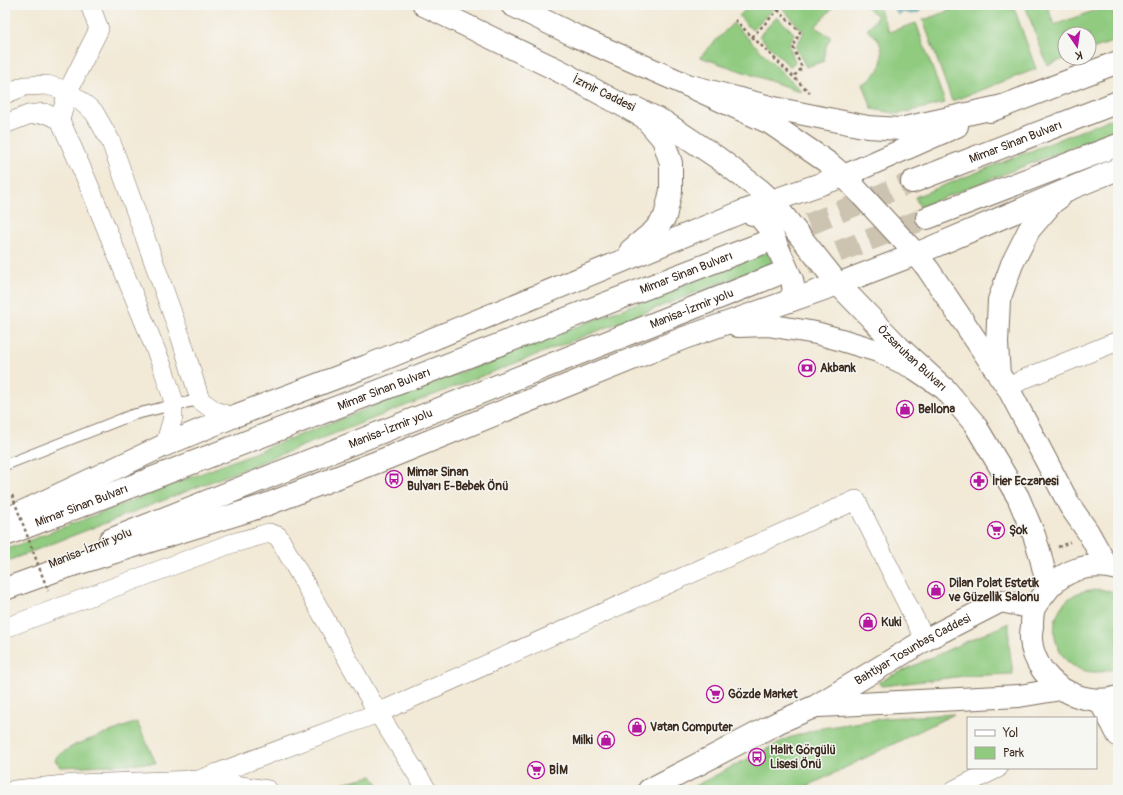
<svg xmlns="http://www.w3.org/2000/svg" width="1123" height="795" font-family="Pangolin,sans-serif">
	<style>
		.green { fill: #90cb80; stroke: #667a4f }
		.water { fill: #47b7bd; stroke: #41706e }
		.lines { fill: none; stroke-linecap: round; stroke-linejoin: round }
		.highway-tunnel { stroke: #cdc3b1; stroke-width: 22; stroke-dasharray: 22 11; stroke-linecap: butt }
		.lane-casing { stroke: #7b6d5e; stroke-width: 12 }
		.street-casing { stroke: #7b6d5e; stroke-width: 20 }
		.secondary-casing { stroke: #7b6d5e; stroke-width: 24 }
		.primary-casing { stroke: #7b6d5e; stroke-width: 24 }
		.highway-casing { stroke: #7b6d5e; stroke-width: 24 }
		.path { stroke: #7b6d5e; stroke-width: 2.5; stroke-dasharray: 3 3; stroke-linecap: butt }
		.lane { stroke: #fff; stroke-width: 10 }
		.street { stroke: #fff; stroke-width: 19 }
		.secondary { stroke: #fff; stroke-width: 22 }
		.primary { stroke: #fff; stroke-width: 22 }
		.highway { stroke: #fff; stroke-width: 22 }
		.path-bridge { stroke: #7b6d5e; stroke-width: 2.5; stroke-dasharray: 3 3; stroke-linecap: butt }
		.labels { text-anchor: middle; stroke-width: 3; stroke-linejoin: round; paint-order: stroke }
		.street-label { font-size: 12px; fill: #3b2a1e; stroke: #f6f6f2 }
		.poi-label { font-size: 12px; font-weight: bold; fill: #3b2a1e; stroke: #f6f6f2; text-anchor: start }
	</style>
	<rect width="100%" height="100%" fill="#f6f6f2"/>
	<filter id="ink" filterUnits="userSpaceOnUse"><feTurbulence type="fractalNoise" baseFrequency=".025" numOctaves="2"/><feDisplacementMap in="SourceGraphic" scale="8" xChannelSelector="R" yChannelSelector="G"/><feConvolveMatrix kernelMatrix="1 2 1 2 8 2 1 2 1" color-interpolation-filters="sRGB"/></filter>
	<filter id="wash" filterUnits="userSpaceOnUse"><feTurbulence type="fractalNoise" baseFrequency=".012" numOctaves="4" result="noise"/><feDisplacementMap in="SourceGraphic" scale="16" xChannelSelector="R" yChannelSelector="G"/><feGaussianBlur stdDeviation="0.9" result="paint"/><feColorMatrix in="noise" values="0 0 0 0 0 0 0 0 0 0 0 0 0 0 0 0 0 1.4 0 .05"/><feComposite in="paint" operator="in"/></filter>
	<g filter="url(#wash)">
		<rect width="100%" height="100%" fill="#f2e9d6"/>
		<g class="green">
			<polygon points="750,5 777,5 752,30 739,16"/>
			<path d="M 787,5 L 835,5 L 815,27 L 831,37 C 826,45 824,51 824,61 L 806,67 L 796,47 L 804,32 L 783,9 Z"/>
			<path d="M 864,5 L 878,5 L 889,32 L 916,23 L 945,103 L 898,114 L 872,109 L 863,83 C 865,82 869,80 871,78 C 884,68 886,48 875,36 C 872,33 869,32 867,30 L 878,16 Z"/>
			<polygon points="965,5 1013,5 1036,69 952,101 923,20"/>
			<polygon points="1025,5 1047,5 1054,25 1110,5 1118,27 1118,40 1089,50 1089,34 1065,34 1065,58 1068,58 1047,65"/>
			<polygon points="777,17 794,33 789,45 795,62 790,67 759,36"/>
			<polygon points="733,23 802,92 700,57"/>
			<polygon points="1118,116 1118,129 920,207 915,197"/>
			<polygon points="768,252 772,263 5,562 5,550"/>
			<path d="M 1100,589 L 1113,592 L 1118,595 L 1118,666 C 1111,671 1103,672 1095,672 C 1054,672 1039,616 1074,595 C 1082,590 1091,590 1100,589 Z"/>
			<polygon points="1009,623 1009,645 1013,674 964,676 882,686 878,682 961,644"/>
			<polygon points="954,714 800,790 687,790 788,738 822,728 886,718"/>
			<polygon points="137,722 156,763 61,767 55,760 58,755 75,745"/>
			<polygon points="372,776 382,790 342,790 342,783"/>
		</g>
		<polygon class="water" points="893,5 924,5 919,12 912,14 904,12 898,15 896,11 892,7"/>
	</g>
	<g filter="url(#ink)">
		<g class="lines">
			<g class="highway-tunnel">
				<polyline points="778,237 912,182"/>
				<polyline points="776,275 927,218"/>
			</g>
			<g class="lane-casing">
				<polyline id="lane" points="5,465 132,415 173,405 200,400"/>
			</g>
			<g class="street-casing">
				<g id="street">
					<polyline points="5,94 25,86 47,85 68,91 94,112 111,142 181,338 200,400 215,411 232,417"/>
					<polyline points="60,120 68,91 99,29 90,5"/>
					<polyline points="5,124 28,115 45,113 60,120 88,183 163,368 173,399 173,417 165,445"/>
					<polyline points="1008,388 1024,379 1118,341"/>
					<polyline points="5,628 230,544 269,533 278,536 378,713 427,790"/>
					<polyline points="200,780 268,790"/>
					<polyline points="14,790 75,784 199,780 378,713 856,500 925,640"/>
					<polyline points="954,790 998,768"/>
				</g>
			</g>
			<g class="secondary-casing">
				<g id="secondary">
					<polyline points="1099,700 1113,725 1118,735"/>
					<polyline points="819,706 1019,696 1061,689"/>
					<path id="s1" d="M 649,790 L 779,722 L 816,706 L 925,640 L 1001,601 L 1034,608"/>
				</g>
			</g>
			<g class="primary-casing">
				<g id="primary">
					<polyline points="424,5 568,75"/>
					<polyline points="512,5 578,37 687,85 770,123 830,164 844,176 916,254 928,269 1008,388 1070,506 1088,532 1107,566"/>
					<path id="s2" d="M 635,108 L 664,122 L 718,158 L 760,190 L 772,201 L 838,284 L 899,347 L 945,389 L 974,423 L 1018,497 L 1034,535 L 1040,554 L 1048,588"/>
					<polyline points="772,201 844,176"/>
					<polyline points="838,284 916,254"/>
					<path d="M 1118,569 C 1089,561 1060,570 1043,596 C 1040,599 1036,604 1034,608 C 1032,614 1032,621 1032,627 C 1031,630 1031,635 1031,639 C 1032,662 1050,684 1070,693 C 1085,700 1103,702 1118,697"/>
				</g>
			</g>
			<g class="highway-casing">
				<g id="highway">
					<polyline points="552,67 644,117 663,139 671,163 671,190 665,217 654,231 631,250"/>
					<polyline points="687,85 774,108 868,127 900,129 1003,106"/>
					<polyline points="990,111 1118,62"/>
					<polyline points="844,176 957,126"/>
					<path id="s3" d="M 912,182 L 1118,102"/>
					<polyline points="744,211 759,216 769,228 792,280 794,291 789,301"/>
					<polyline points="927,218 1118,145"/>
					<polyline points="916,254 1074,187 1118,169"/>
					<polyline points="738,326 768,325 816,333 838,339 878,351 914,368 945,389"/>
					<polyline points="999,376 997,343 999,300 1012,264 1029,230 1053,202 1060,197"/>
					<polyline points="5,520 165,445 232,417 367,366 744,211 772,201"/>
					<path id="s4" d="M 5,535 L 763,243"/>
					<path id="s5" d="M 110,540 L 776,275"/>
					<polyline points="5,589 60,569 263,506 385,459 684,338 838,284"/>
				</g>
			</g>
			<g class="path">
				<polyline points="778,10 800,32 793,47 802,68 793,77"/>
				<polyline points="735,20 810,93"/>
				<polyline points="752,37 783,5"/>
				<polyline points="1058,547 1070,542"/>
			</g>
			<use href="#lane" class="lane"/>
			<use href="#street" class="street"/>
			<use href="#secondary" class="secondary"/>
			<use href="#primary" class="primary"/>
			<use href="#highway" class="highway"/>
			<polyline class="path-bridge" points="12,495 48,591"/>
		</g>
	</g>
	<defs>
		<g id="bank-ring" transform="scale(0.9)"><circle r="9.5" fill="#f6f6f2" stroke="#b5179e" stroke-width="1.5"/><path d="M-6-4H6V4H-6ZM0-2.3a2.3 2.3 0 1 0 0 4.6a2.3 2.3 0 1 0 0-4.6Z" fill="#b5179e"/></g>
		<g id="shop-ring" transform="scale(0.9)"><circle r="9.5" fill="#f6f6f2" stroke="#b5179e" stroke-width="1.5"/><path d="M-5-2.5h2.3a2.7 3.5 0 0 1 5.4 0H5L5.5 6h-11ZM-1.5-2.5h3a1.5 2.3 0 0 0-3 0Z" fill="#b5179e"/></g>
		<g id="bus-ring" transform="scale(0.9)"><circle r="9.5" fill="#f6f6f2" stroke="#b5179e" stroke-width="1.5"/><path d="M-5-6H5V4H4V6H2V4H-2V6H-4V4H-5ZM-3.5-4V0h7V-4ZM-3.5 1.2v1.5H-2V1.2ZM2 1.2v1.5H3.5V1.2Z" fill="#b5179e"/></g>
		<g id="pharmacy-ring" transform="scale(0.9)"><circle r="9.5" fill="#f6f6f2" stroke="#b5179e" stroke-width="1.5"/><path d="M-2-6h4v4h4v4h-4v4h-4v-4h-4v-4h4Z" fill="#b5179e"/></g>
		<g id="supermarket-ring" transform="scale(0.9)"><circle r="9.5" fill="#f6f6f2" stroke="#b5179e" stroke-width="1.5"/><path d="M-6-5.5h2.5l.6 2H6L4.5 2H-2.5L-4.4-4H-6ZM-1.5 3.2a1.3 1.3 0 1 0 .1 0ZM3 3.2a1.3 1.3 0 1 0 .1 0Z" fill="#b5179e"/></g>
	</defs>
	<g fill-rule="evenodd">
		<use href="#bank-ring" x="807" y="368"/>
		<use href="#shop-ring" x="905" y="409"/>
		<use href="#bus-ring" x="394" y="479"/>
		<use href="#pharmacy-ring" x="979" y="481"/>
		<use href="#supermarket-ring" x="996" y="530"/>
		<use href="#shop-ring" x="936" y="590"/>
		<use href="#shop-ring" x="868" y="622"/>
		<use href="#supermarket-ring" x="715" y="694"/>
		<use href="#shop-ring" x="637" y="727"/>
		<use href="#shop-ring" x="606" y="740"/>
		<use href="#bus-ring" x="757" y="757"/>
		<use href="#supermarket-ring" x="536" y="770"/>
	</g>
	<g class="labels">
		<g class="street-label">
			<text transform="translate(604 93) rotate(26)" y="4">İzmir Caddesi</text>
			<text dy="4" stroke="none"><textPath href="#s3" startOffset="111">Mimar Sinan Bulvarı</textPath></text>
			<text dy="4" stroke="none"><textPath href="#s4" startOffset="730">Mimar Sinan Bulvarı</textPath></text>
			<text dy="4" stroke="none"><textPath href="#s5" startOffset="626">Manisa-İzmir yolu</textPath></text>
			<text dy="4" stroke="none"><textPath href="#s2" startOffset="377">Özsaruhan Bulvarı</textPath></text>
			<text dy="4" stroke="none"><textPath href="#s4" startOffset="406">Mimar Sinan Bulvarı</textPath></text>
			<text dy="4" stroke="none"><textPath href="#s5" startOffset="302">Manisa-İzmir yolu</textPath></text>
			<text dy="4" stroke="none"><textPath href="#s4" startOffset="82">Mimar Sinan Bulvarı</textPath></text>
			<text transform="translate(90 548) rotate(-22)" y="4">Manisa-İzmir yolu</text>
			<text dy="4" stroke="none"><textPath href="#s1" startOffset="299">Bahtiyar Tosunbaş Caddesi</textPath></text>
		</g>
		<g class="poi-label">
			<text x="820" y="372">Akbank</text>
			<text x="918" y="413">Bellona</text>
			<text x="407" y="476">Mimar Sinan<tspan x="407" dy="14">Bulvarı E-Bebek Önü</tspan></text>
			<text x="992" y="485">İrier Eczanesi</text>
			<text x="1009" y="534">Şok</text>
			<text x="949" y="587">Dilan Polat Estetik<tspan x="949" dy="14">ve Güzellik Salonu</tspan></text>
			<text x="881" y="626">Kuki</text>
			<text x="728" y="698">Gözde Market</text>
			<text x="650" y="731">Vatan Computer</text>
			<text x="593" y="744" text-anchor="end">Milki</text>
			<text x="770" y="754">Halit Görgülü<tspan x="770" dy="14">Lisesi Önü</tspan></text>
			<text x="549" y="774">BİM</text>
		</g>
	</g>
	<rect width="1123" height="795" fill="none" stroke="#f6f6f2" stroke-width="20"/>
	<rect x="967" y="717" width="130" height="52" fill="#f6f6f2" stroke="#aba49d"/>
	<rect x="975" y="730" width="20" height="6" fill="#ffffff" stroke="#aba49d"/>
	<text x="1003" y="737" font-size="12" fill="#3b2a1e">Yol</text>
	<rect x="975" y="747" width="20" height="12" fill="#90cb80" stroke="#aba49d"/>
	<text x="1003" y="757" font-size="12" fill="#3b2a1e">Park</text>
	<g transform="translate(1077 46) rotate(167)"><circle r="19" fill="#f6f6f2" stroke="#aba49d"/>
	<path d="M0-3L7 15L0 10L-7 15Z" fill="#b5179e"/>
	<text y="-6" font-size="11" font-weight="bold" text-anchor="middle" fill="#3b2a1e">K</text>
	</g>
</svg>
